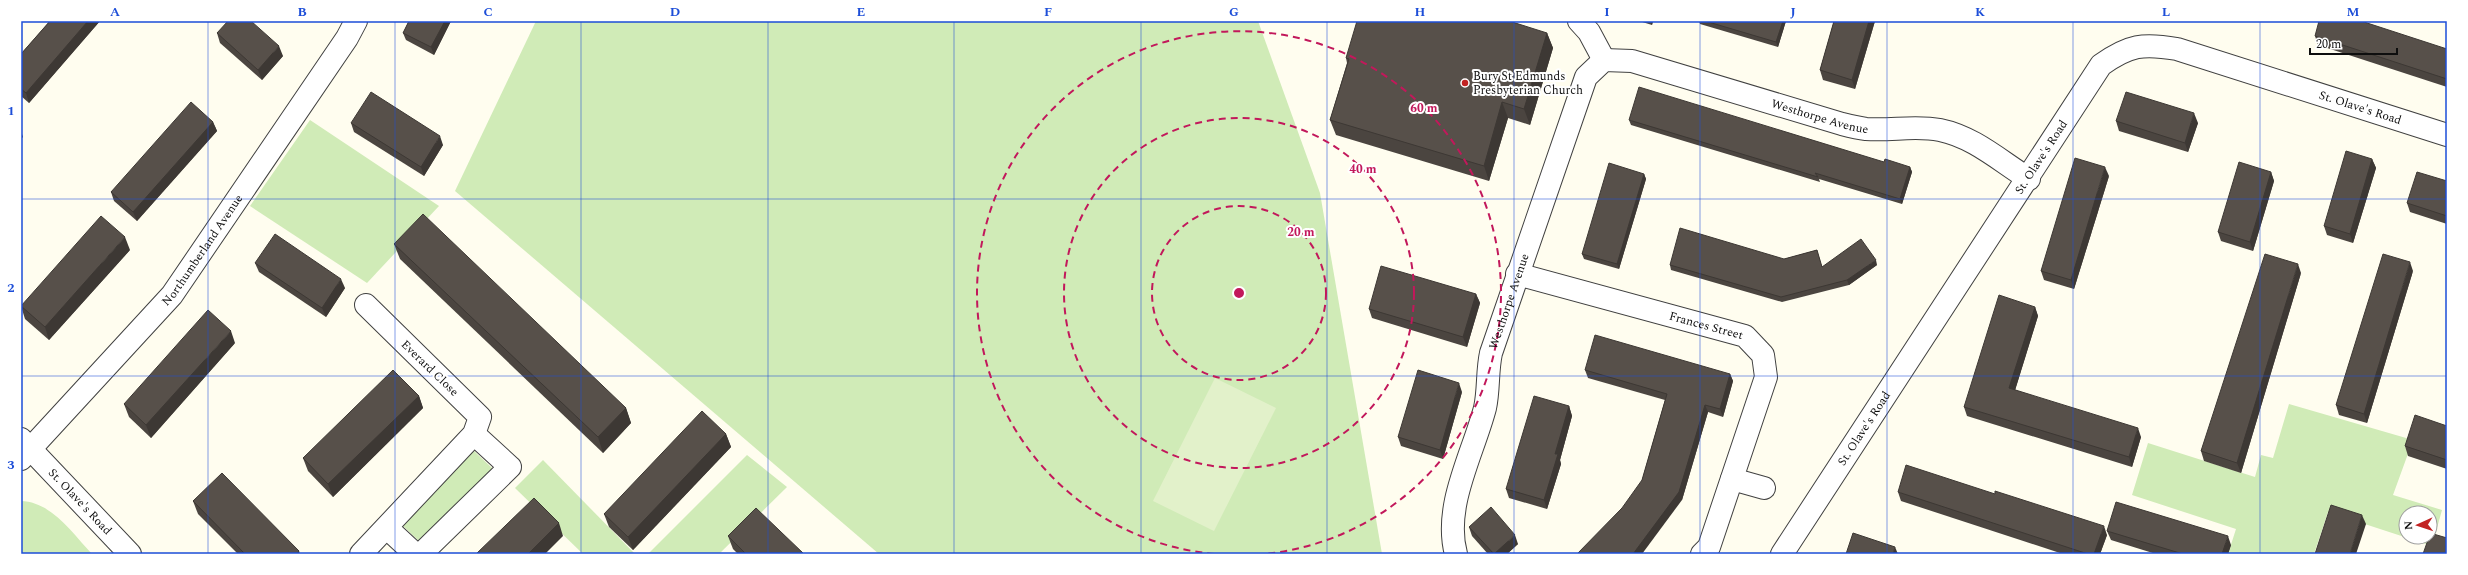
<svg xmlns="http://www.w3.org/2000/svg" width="2468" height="575" font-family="Spectral,serif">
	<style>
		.green { fill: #d0ebb7; fill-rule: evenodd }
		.pitch { fill: #e2f1ca }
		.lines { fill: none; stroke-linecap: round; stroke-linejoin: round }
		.street-casing { stroke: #414141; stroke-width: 24 }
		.street { stroke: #fff; stroke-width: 22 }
		.wall { fill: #4b4540 }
		.shaded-wall { fill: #3d3834 }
		.building { fill: #57504a; stroke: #3d3834 }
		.grid { fill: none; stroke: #1d4ed8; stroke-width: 1; stroke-opacity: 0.55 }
		.ring { fill: none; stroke: #c2185b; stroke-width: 2; stroke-dasharray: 7 5 }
		.poi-dot { fill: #c22222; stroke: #fff; stroke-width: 1.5 }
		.labels { text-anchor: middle; stroke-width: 4; stroke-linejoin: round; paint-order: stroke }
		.poi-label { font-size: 12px; fill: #0e0e0e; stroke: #fff; text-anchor: start }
		.street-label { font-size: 12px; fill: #0e0e0e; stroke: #fff }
		.centre { fill: #c2185b; stroke: #fff; stroke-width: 2 }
		.ring-label { font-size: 12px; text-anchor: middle; font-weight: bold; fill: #c2185b; stroke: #fff; stroke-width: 4; stroke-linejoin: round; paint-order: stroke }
		.neatline { fill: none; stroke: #1d4ed8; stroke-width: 1.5 }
		.grid-label { font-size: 13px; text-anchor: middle; font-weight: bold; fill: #1d4ed8 }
	</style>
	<rect width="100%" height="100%" fill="#fffdef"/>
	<g class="green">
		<polygon points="536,21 1258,21 1320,193 1382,554 879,554 455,191"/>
		<polygon points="310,120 439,206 367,283 250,206"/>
		<path d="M 2289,404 L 2413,440 L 2393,495 L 2442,510 L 2432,546 L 2328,512 L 2314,554 L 2228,554 L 2236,529 L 2132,495 L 2148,443 L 2255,477 L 2261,455 L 2273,458 ZM 2406,513 L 2430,513 L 2430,537 L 2406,537 Z"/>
		<polygon points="473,450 493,469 421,543 401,524"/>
		<polygon points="747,455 787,487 719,554 648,554"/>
		<polygon points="543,460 635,554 583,554 515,488"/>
		<path d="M 21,501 C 52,502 72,533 92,554 L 21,554 Z"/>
	</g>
	<polygon class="pitch" points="1215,378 1276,408 1214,531 1153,501"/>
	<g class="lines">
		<g class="street-casing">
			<g id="street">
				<polyline points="1579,21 1589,32 1604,60"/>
				<path id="s1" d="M 1517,274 L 1745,336 L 1763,355 L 1766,377 L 1709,547 L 1702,554"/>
				<path id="s2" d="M 21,439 L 130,554"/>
				<path id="s3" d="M 21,459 L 172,295 L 347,38 L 356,21"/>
				<polyline points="1732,479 1764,488"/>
				<polyline points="387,528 415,554"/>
				<polyline points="361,554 474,434 480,417 366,305"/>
				<polyline points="421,554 510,467 474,434"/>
				<path id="s4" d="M 1456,554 C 1443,506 1473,454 1485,408 C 1489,390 1487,371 1491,353 L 1586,77 L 1604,60 L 1632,61 L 1842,124 C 1850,126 1858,128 1866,129 C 1891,131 1915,125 1940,130 C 1974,137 2000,161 2029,179"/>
				<path id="s5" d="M 1782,554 L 2101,65 C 2129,45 2143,43 2177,49 L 2447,135"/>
			</g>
		</g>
		<use href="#street" class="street"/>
	</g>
	<g class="wall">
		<polygon points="50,21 100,21 29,103 21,96 21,54"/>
		<polygon points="409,21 451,21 434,55 406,40 403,33"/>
		<polygon points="1639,21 1653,21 1652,25"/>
		<polygon points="1699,21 1786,21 1778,47 1700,24"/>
		<polygon points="1834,21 1875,21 1855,89 1823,80 1820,70"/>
		<polygon points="217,33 283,56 262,80 220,43"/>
		<polygon points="1547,33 1553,48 1530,125 1508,118 1489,181 1336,135 1330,120 1347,63 1346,58"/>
		<polygon points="2315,36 2447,49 2447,87 2318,45"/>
		<polygon points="1629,120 1910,167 1912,172 1902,204 1819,179 1820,182 1631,125"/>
		<polygon points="2116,121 2198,123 2188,152 2119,131"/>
		<polygon points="213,122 217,131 137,221 114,201 111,192"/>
		<polygon points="351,123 443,145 424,176 354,132"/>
		<polygon points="2372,159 2376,168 2353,243 2327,235 2324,226"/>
		<polygon points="2271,172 2274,181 2253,251 2221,241 2218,232"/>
		<polygon points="1644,174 1646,179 1619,269 1584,259 1582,254"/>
		<polygon points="2109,176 2074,289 2044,280 2041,271"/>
		<polygon points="2447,181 2447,224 2410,212 2407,203"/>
		<polygon points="394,244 626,408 631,423 603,453 400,259"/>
		<polygon points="130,250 49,340 25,319 21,306"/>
		<polygon points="1817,250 1822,267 1877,265 1849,285 1782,302 1671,270 1670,265 1784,259"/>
		<polygon points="255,263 345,288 326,317 259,272"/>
		<polygon points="2413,271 2367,423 2339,415 2336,405"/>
		<polygon points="2301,273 2241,473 2204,461 2201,451"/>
		<polygon points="1476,294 1480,303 1467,347 1372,318 1369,309"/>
		<polygon points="2035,307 2038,316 2015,390 2141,437 2132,467 1967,416 1964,407"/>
		<polygon points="235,343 151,438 129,417 124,404"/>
		<polygon points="1585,370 1730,374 1733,381 1723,417 1708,412 1682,500 1642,480 1665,400 1588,378"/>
		<polygon points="1462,392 1443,459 1401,446 1398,437"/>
		<polygon points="419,396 423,408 333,497 308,471 303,458"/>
		<polygon points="1569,406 1572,416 1560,460 1561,464 1547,509 1509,498 1506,489"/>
		<polygon points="2447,426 2447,469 2408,456 2405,446"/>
		<polygon points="726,434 731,447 633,550 609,527 604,514"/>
		<polygon points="1898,492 2107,535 2100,554 2063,554 1901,501"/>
		<polygon points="193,501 299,551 300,554 238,554 198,514"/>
		<polygon points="1469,527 1518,544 1507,554 1488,554 1472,536"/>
		<polygon points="2107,531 2231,545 2228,554 2156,554 2111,540"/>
		<polygon points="728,536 804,554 738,554 733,549"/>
	</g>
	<g class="shaded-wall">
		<polygon points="88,21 100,21 29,103 26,93"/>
		<polygon points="445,21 451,21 434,55 431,47"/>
		<polygon points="1650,21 1653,21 1652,25"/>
		<polygon points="1783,21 1786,21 1778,47 1776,42"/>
		<polygon points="1869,21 1875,21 1855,89 1852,80"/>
		<polygon points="1547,33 1553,48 1530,125 1524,109"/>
		<polygon points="279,46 283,56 262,80 258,70"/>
		<polygon points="1502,102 1508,118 1489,181 1484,166"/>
		<polygon points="2194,113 2198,123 2188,152 2185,143"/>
		<polygon points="213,122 217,131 137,221 133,212"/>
		<polygon points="21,131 23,137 21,139"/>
		<polygon points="440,136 443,145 424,176 421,167"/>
		<polygon points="2372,159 2376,168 2353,243 2350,234"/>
		<polygon points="1910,167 1912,172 1902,204 1900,199"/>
		<polygon points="2105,167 2109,176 2074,289 2071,280"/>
		<polygon points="2271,172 2274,181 2253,251 2250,242"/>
		<polygon points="1644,174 1646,179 1619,269 1617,264"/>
		<polygon points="125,237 130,250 49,340 45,327"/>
		<polygon points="1876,260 1877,265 1849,285 1847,280"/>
		<polygon points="2410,262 2413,271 2367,423 2364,414"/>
		<polygon points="2298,264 2301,273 2241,473 2237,463"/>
		<polygon points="341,279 345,288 326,317 322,308"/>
		<polygon points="1476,294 1480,303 1467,347 1463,337"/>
		<polygon points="2035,307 2038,316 2013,397 2009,388"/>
		<polygon points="231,331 235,343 151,438 146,425"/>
		<polygon points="1730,374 1733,381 1723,417 1720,409"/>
		<polygon points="1459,383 1462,392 1443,459 1440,450"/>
		<polygon points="419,396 423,408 333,497 328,484"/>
		<polygon points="1705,405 1708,412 1682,500 1642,554 1633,554"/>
		<polygon points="1569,406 1572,416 1560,460 1561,464 1547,509 1544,500 1555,454"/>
		<polygon points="626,408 631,423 603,453 598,437"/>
		<polygon points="2138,428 2141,437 2132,467 2129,457"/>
		<polygon points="726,434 731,447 633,550 628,537"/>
		<polygon points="2362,515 2366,524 2356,554 2350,554"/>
		<polygon points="559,523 563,536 545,554 528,554"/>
		<polygon points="2104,526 2107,535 2100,554 2094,554"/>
		<polygon points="1515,535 1518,544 1507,554 1494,554"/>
		<polygon points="2228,536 2231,545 2228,554 2222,554"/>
		<polygon points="1895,547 1898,554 1893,554"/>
	</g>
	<g class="building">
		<polygon points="50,21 88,21 26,93 21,89 21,54"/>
		<polygon points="228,21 251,21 279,46 258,70 217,33"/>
		<polygon points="409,21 445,21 431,47 403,33"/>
		<polygon points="1357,21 1509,21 1547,33 1524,109 1502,102 1484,166 1330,120 1349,59 1346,58"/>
		<polygon points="1705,21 1783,21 1776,42"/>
		<polygon points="1834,21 1869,21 1852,80 1820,70"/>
		<polygon points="2319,21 2361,21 2447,49 2447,79 2315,36"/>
		<polygon points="1639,87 1884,162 1885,159 1910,167 1900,199 1815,173 1818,177 1629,120"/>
		<polygon points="371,92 440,136 421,167 351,123"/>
		<polygon points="2126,92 2194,113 2185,143 2116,121"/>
		<polygon points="191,102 213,122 133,212 111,192"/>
		<polygon points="2346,151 2372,159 2350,234 2324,226"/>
		<polygon points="2075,158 2105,167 2071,280 2041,271"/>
		<polygon points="2239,162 2271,172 2250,242 2218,232"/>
		<polygon points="1609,163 1644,174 1617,264 1582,254"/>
		<polygon points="2417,172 2447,181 2447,216 2407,203"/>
		<polygon points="423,214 626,408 598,437 394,244"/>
		<polygon points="101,216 125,237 45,327 21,306"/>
		<polygon points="1680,228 1784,259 1817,250 1822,267 1861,239 1876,260 1847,280 1781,297 1670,265"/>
		<polygon points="275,234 341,279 322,308 255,263"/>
		<polygon points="2265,254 2298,264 2237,463 2201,451"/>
		<polygon points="2383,254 2410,262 2364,414 2336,405"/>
		<polygon points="1381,266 1476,294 1463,337 1369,309"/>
		<polygon points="1999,295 2035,307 2009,388 2138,428 2129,457 1964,407"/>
		<polygon points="208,310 231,331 146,425 124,404"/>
		<polygon points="1595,335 1730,374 1720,409 1705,405 1679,492 1633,554 1577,554 1622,508 1642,480 1667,394 1585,370"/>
		<polygon points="393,370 419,396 328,484 303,458"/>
		<polygon points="1418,370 1459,383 1440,450 1398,437"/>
		<polygon points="1534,396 1569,406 1555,454 1558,454 1544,500 1506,489"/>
		<polygon points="702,411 726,434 628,537 604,514"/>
		<polygon points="2415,415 2447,426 2447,460 2405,446"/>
		<polygon points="1906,465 1995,494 1995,491 2104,526 2094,554 2088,554 1898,492"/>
		<polygon points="222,473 299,551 297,554 245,554 193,501"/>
		<polygon points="534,498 559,523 528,554 476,554"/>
		<polygon points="2116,502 2228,536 2222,554 2183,554 2107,531"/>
		<polygon points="2331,505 2362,515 2350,554 2315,554"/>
		<polygon points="1491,507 1515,535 1494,554 1469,527"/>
		<polygon points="756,508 804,554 746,554 728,536"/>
		<polygon points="1853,533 1895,547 1893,554 1846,554"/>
		<polygon points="2430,533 2447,538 2447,554 2423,554 2429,537 2430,537"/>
	</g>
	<path class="grid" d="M 208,21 L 208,554M 395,21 L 395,554M 581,21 L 581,554M 768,21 L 768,554M 954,21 L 954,554M 1141,21 L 1141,554M 1327,21 L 1327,554M 1514,21 L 1514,554M 1700,21 L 1700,554M 1887,21 L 1887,554M 2073,21 L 2073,554M 2260,21 L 2260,554M 21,199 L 2447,199M 21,376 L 2447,376"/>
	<g class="ring">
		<circle cx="1239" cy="293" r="87"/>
		<circle cx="1239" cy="293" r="175"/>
		<path d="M1214 554A262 262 0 1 1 1264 554"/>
	</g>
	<circle class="poi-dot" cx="1465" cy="83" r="4"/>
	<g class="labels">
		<g class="poi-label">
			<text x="1473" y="80">Bury St Edmunds<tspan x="1473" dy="14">Presbyterian Church</tspan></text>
		</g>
		<g class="street-label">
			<text dy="4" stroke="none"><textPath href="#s5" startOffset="857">St. Olave's Road</textPath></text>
			<text dy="4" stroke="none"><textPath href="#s4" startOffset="747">Westhorpe Avenue</textPath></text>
			<text dy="4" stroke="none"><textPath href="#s5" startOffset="474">St. Olave's Road</textPath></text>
			<text dy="4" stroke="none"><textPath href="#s3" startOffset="277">Northumberland Avenue</textPath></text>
			<text dy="4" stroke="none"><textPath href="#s4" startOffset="261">Westhorpe Avenue</textPath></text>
			<text dy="4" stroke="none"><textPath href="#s1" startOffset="196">Frances Street</textPath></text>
			<text transform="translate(430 368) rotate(44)" y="4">Everard Close</text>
			<text dy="4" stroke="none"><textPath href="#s5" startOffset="150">St. Olave's Road</textPath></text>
			<text dy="4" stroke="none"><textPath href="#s2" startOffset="86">St. Olave's Road</textPath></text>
		</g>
	</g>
	<circle cx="1239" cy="293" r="6" class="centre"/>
	<g class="ring-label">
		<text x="1424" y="112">60 m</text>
		<text x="1363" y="173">40 m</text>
		<text x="1301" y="236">20 m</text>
	</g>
	<rect width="2468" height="575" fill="none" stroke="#ffffff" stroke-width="44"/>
	<g transform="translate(2418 525) rotate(267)"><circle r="19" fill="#ffffff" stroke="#9f9f9f"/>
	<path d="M0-3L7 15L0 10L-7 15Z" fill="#c22222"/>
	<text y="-6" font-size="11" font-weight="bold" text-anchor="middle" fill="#0e0e0e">N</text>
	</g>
	<path d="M2310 48v6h87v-6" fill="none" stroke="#0e0e0e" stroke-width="2"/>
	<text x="2316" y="48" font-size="12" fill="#0e0e0e" stroke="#ffffff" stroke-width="3" paint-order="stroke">20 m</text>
	<rect x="22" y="22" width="2424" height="531" class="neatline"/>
	<g class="grid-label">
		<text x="115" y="16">A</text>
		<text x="302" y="16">B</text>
		<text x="488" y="16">C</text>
		<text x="675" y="16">D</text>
		<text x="861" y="16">E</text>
		<text x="1048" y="16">F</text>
		<text x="1234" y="16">G</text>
		<text x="1420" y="16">H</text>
		<text x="1607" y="16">I</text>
		<text x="1793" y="16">J</text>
		<text x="1980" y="16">K</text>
		<text x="2166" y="16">L</text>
		<text x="2353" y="16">M</text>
		<text x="11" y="115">1</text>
		<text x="11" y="292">2</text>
		<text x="11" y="469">3</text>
	</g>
</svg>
